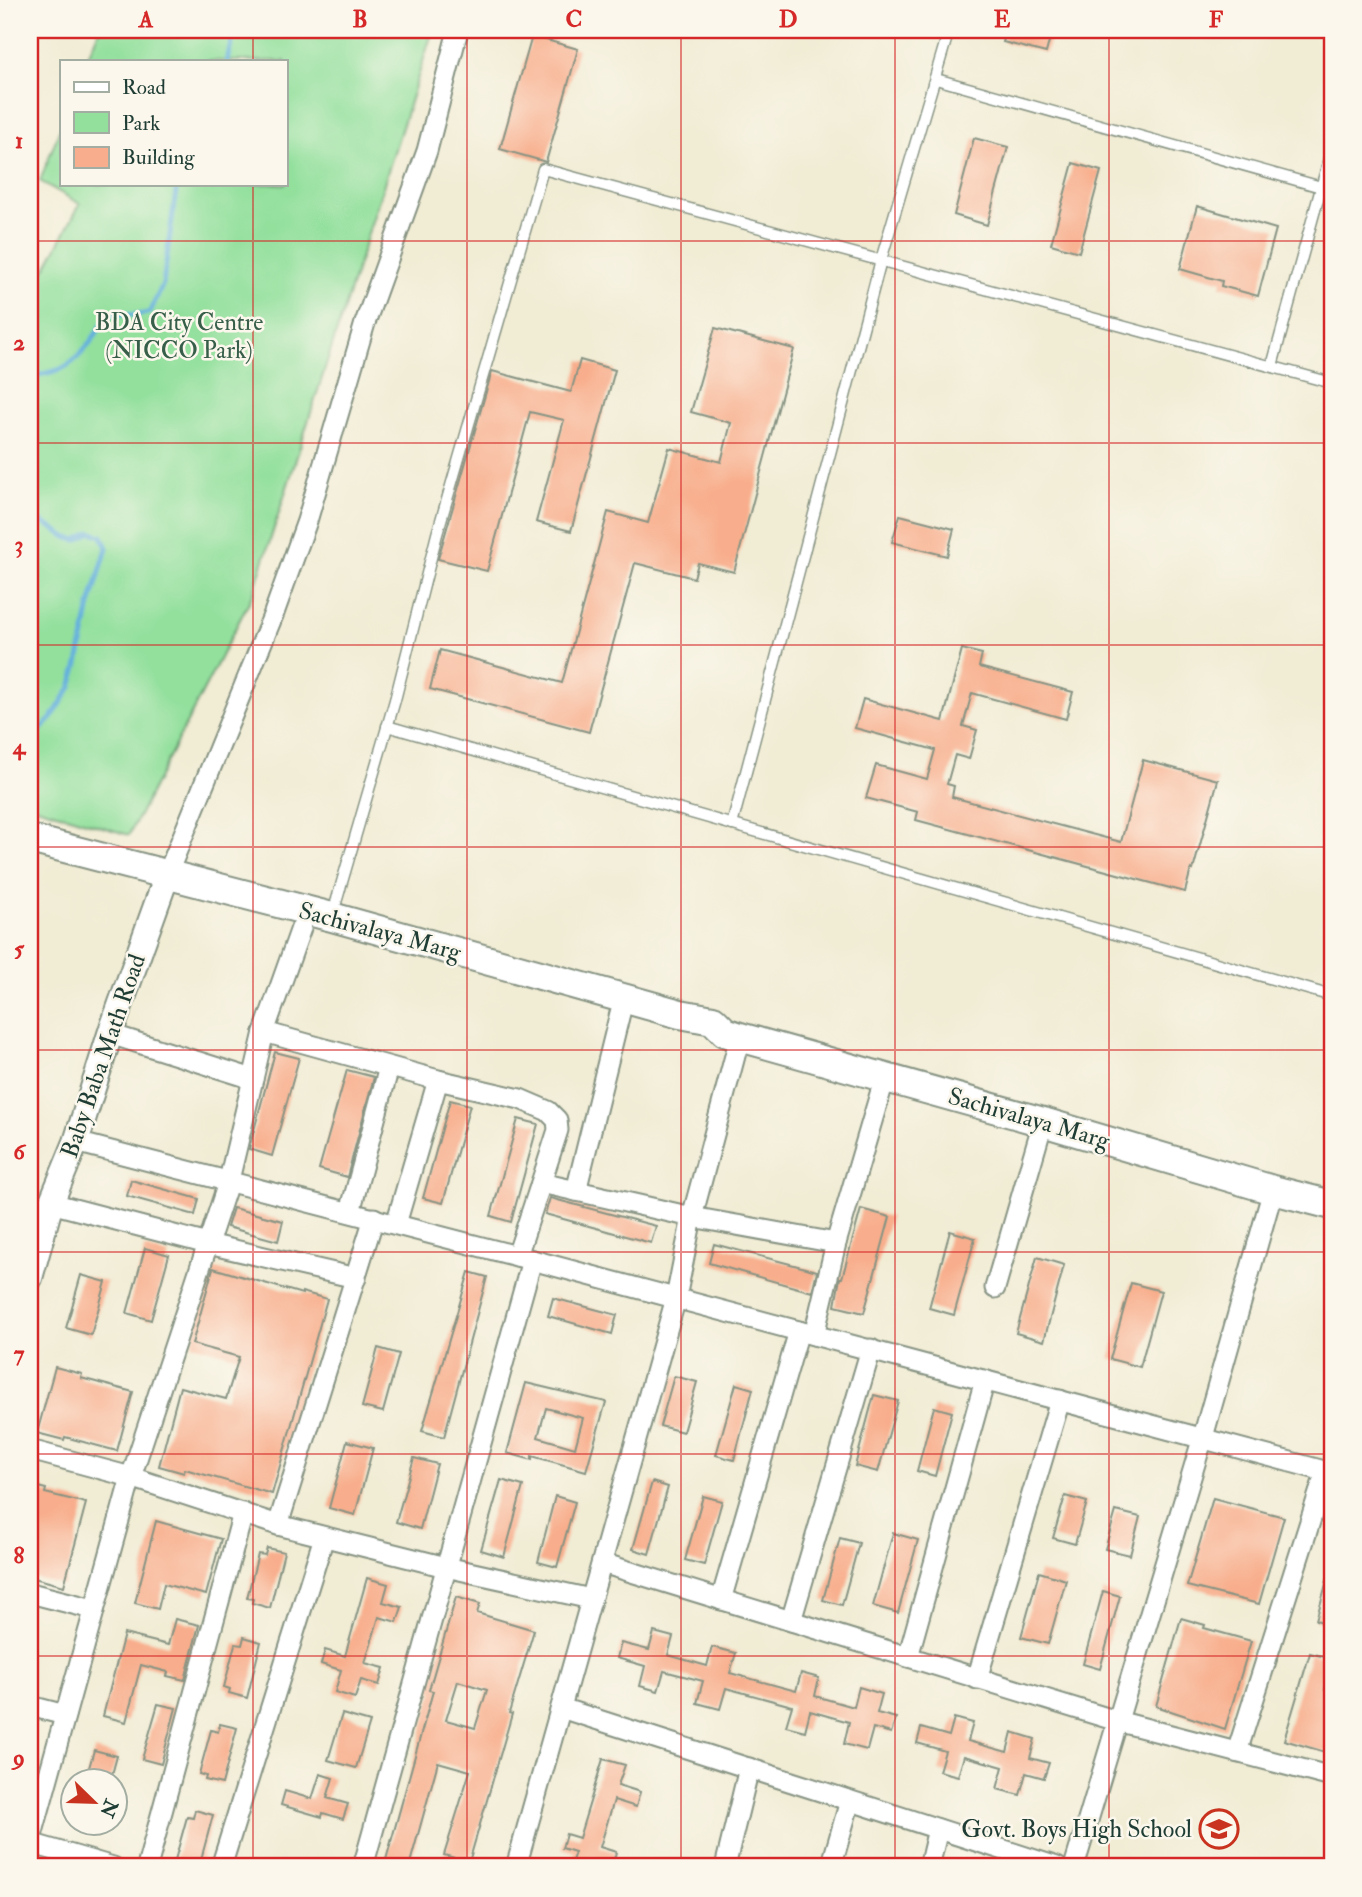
<svg xmlns="http://www.w3.org/2000/svg" width="1362" height="1897" font-family="'IM FELL Double Pica',serif">
	<style>
		.green { fill: #93e09d; stroke: #598e68; stroke-width: 2 }
		.lines { fill: none; stroke-linecap: round; stroke-linejoin: round }
		.stream { stroke: #63b0dd; stroke-width: 5 }
		.building { fill: #f8ae8c; fill-rule: evenodd }
		.service-casing { stroke: #889484; stroke-width: 13 }
		.minor-casing { stroke: #889484; stroke-width: 23 }
		.tertiary-casing { stroke: #889484; stroke-width: 28 }
		.secondary-casing { stroke: #889484; stroke-width: 32 }
		.service { stroke: #fff; stroke-width: 10 }
		.minor { stroke: #fff; stroke-width: 19 }
		.tertiary { stroke: #fff; stroke-width: 24 }
		.secondary { stroke: #fff; stroke-width: 28 }
		.grid { fill: none; stroke: #d62828; stroke-width: 2; stroke-opacity: 0.55 }
		.labels { text-anchor: middle; stroke-width: 5; stroke-linejoin: round; paint-order: stroke }
		.park-label { font-size: 24px; fill: #365e49; stroke: #fbf7ec }
		.street-label { font-size: 24px; fill: #1f3d34; stroke: #fbf7ec }
		.poi-label { font-size: 24px; fill: #1f3d34; stroke: #fbf7ec; text-anchor: end }
		.neatline { fill: none; stroke: #d62828; stroke-width: 2.5 }
		.grid-label { font-size: 23px; text-anchor: middle; font-weight: bold; fill: #d62828 }
	</style>
	<rect width="100%" height="100%" fill="#fbf7ec"/>
	<filter id="ink" filterUnits="userSpaceOnUse"><feTurbulence type="fractalNoise" baseFrequency=".0143" numOctaves="2"/><feDisplacementMap in="SourceGraphic" scale="14" xChannelSelector="R" yChannelSelector="G"/><feConvolveMatrix kernelMatrix="1 2 1 2 8 2 1 2 1" color-interpolation-filters="sRGB"/></filter>
	<filter id="wash" filterUnits="userSpaceOnUse"><feTurbulence type="fractalNoise" baseFrequency=".00686" numOctaves="4" result="noise"/><feDisplacementMap in="SourceGraphic" scale="28" xChannelSelector="R" yChannelSelector="G"/><feGaussianBlur stdDeviation="1.57" result="paint"/><feColorMatrix in="noise" values="0 0 0 0 0 0 0 0 0 0 0 0 0 0 0 0 0 1.4 0 .05"/><feComposite in="paint" operator="in"/></filter>
	<g filter="url(#wash)">
		<rect width="100%" height="100%" fill="#f1ecd4"/>
		<polygon class="green" points="99,30 433,30 253,594 129,835 30,805 30,289 34,290 80,204 40,181 61,126 61,184 285,184 285,61 86,61"/>
		<g class="lines">
			<g class="stream">
				<polyline points="227,61 234,30"/>
				<path d="M 30,381 C 39,372 49,374 61,369 C 83,359 96,333 109,314 C 124,312 136,318 150,312 L 163,284 L 177,184"/>
				<polyline points="30,514 68,538 77,540 91,532 102,536 107,548 90,605 78,664 71,687 51,719 30,740"/>
			</g>
		</g>
		<g id="blocks">
			<g class="building">
				<polygon points="1007,30 1052,30 1046,53 1003,42"/>
				<polygon points="532,36 578,49 546,162 500,149"/>
				<polygon points="974,138 1008,147 987,225 954,215"/>
				<polygon points="1073,163 1101,171 1079,252 1051,244"/>
				<polygon points="1197,206 1276,229 1258,296 1221,286 1222,281 1180,269"/>
				<polygon points="715,328 794,349 734,572 698,563 694,578 635,563 589,732 430,689 440,650 562,683 608,512 648,523 669,448 721,462 731,423 691,412"/>
				<polygon points="580,360 615,370 571,531 536,522 564,420 530,412 487,571 438,559 492,371 571,392"/>
				<polygon points="900,515 954,529 947,556 892,542"/>
				<polygon points="962,649 982,654 979,667 1073,692 1066,719 972,693 963,726 977,730 969,759 955,755 947,784 954,786 952,797 1121,842 1143,760 1218,780 1193,870 1191,869 1185,892 916,820 918,812 866,798 876,765 927,779 935,750 855,728 863,699 943,721"/>
				<polygon points="275,1052 299,1058 272,1156 249,1149"/>
				<polygon points="347,1070 374,1077 347,1177 319,1169"/>
				<polygon points="450,1100 470,1105 443,1203 423,1198"/>
				<polygon points="518,1119 538,1124 511,1222 491,1216"/>
				<polygon points="131,1180 199,1199 195,1215 127,1196"/>
				<polygon points="550,1198 656,1226 651,1243 545,1214"/>
				<polygon points="233,1208 283,1221 278,1241 227,1227"/>
				<polygon points="861,1209 890,1217 864,1313 835,1306 840,1278 842,1278"/>
				<polygon points="950,1231 975,1238 954,1315 929,1308"/>
				<polygon points="714,1244 817,1271 812,1292 709,1263"/>
				<polygon points="145,1248 169,1255 151,1320 127,1313"/>
				<polygon points="1037,1257 1064,1265 1044,1341 1016,1333"/>
				<polygon points="213,1268 302,1294 302,1292 327,1299 272,1494 185,1469 184,1473 159,1466 180,1387 226,1399 239,1357 192,1344"/>
				<polygon points="469,1272 487,1277 444,1437 422,1431"/>
				<polygon points="81,1275 106,1282 91,1335 66,1328"/>
				<polygon points="1131,1283 1161,1291 1140,1367 1110,1359"/>
				<polygon points="553,1298 617,1315 612,1334 548,1316"/>
				<polygon points="378,1348 399,1354 383,1412 362,1407"/>
				<polygon points="55,1367 82,1374 81,1378 133,1392 117,1451 65,1437 64,1440 37,1433"/>
				<polygon points="674,1376 697,1382 683,1432 660,1426"/>
				<path d="M 526,1383 L 606,1402 L 586,1471 L 532,1456 L 532,1460 L 507,1453 ZM 546,1408 L 583,1418 L 575,1448 L 538,1437 Z"/>
				<polygon points="736,1384 753,1389 734,1460 716,1455"/>
				<polygon points="874,1395 898,1401 878,1472 855,1466"/>
				<polygon points="934,1407 952,1412 935,1476 917,1471"/>
				<polygon points="347,1441 373,1448 355,1515 329,1508"/>
				<polygon points="414,1458 437,1464 420,1529 396,1522"/>
				<polygon points="501,1480 523,1486 504,1557 481,1550"/>
				<polygon points="652,1482 668,1487 649,1554 633,1549"/>
				<polygon points="30,1485 46,1489 45,1493 86,1503 64,1586 30,1577"/>
				<polygon points="555,1496 575,1502 557,1567 538,1562"/>
				<polygon points="703,1496 722,1501 704,1565 685,1560"/>
				<polygon points="1065,1496 1087,1502 1075,1544 1053,1538"/>
				<polygon points="1213,1498 1284,1517 1259,1604 1187,1586"/>
				<polygon points="1116,1511 1140,1517 1130,1555 1105,1549"/>
				<polygon points="156,1521 221,1539 206,1595 164,1584 158,1609 135,1603"/>
				<polygon points="893,1533 918,1540 898,1613 873,1606"/>
				<polygon points="840,1538 859,1543 842,1605 823,1600"/>
				<polygon points="267,1548 284,1552 270,1608 252,1603 253,1599 247,1598 258,1554 265,1555"/>
				<polygon points="1039,1572 1066,1580 1048,1644 1021,1637"/>
				<polygon points="1328,1577 1332,1577 1332,1625 1316,1620"/>
				<polygon points="367,1578 388,1584 383,1602 402,1607 397,1622 379,1617 365,1663 384,1668 379,1685 361,1680 355,1698 335,1692 341,1670 321,1664 325,1650 345,1656"/>
				<polygon points="1103,1591 1120,1596 1100,1669 1083,1664"/>
				<path d="M 456,1597 L 480,1604 L 477,1613 L 534,1630 L 509,1713 L 512,1714 L 469,1862 L 444,1855 L 470,1771 L 438,1762 L 409,1867 L 384,1867 L 433,1691 L 429,1690 ZM 458,1681 L 487,1690 L 475,1728 L 446,1720 Z"/>
				<polygon points="1181,1618 1205,1625 1204,1628 1251,1641 1225,1729 1156,1706"/>
				<polygon points="175,1619 199,1625 185,1680 167,1676 168,1672 141,1665 126,1722 103,1716 124,1634 168,1645"/>
				<polygon points="654,1632 673,1637 668,1655 707,1666 712,1647 736,1653 730,1673 796,1691 801,1673 819,1678 815,1696 854,1707 859,1687 882,1694 877,1713 896,1718 891,1733 873,1728 867,1750 844,1744 849,1722 810,1711 805,1731 786,1726 792,1706 726,1688 720,1709 697,1703 703,1681 664,1671 658,1691 640,1686 645,1666 617,1658 621,1643 649,1650"/>
				<polygon points="244,1637 261,1642 247,1698 229,1693 230,1689 224,1687 235,1644 242,1645"/>
				<polygon points="1310,1653 1332,1659 1325,1690 1332,1691 1332,1754 1284,1740"/>
				<polygon points="158,1704 176,1708 161,1764 142,1759"/>
				<polygon points="342,1714 370,1722 356,1768 328,1760"/>
				<polygon points="954,1718 973,1723 968,1741 1007,1752 1012,1732 1035,1739 1030,1758 1049,1763 1044,1778 1026,1773 1020,1795 997,1789 1003,1767 964,1756 958,1776 939,1771 945,1751 917,1743 921,1728 949,1736"/>
				<polygon points="220,1724 237,1728 222,1784 205,1780 206,1776 199,1774 211,1730 218,1732"/>
				<polygon points="94,1750 117,1756 110,1782 85,1782"/>
				<polygon points="603,1759 625,1765 618,1785 640,1792 636,1807 614,1800 600,1847 616,1852 612,1867 595,1862 594,1867 570,1867 575,1852 562,1848 566,1834 579,1838"/>
				<polygon points="320,1774 333,1778 327,1798 348,1804 343,1819 323,1813 322,1817 281,1805 285,1791 312,1799"/>
				<polygon points="195,1810 213,1815 199,1867 180,1867 182,1862 175,1860 187,1817 193,1818"/>
			</g>
		</g>
	</g>
	<g filter="url(#ink)">
		<use href="#blocks" fill-opacity="0" stroke="#889484" stroke-width="2"/>
		<g class="lines">
			<g class="service-casing">
				<g id="service">
					<polyline points="936,79 1332,190"/>
					<polyline points="1272,366 1332,148"/>
					<polyline points="387,726 1332,996"/>
					<polyline points="732,825 881,260 949,30"/>
					<polyline points="333,913 395,700 437,534 543,169 1332,383"/>
				</g>
			</g>
			<g class="minor-casing">
				<g id="minor">
					<polyline points="167,875 274,613 307,521 365,323 427,151 458,30"/>
					<polyline points="264,1032 438,1080 520,1099 548,1111 557,1120 558,1130 541,1183 692,1217 836,1243"/>
					<polyline points="110,1034 253,1079 264,1032 301,928"/>
					<polyline points="76,1142 517,1256 1332,1473"/>
					<polyline points="576,1191 620,1013"/>
					<polyline points="51,1203 208,1244 356,1278"/>
					<polyline points="350,1212 389,1067"/>
					<polyline points="396,1224 438,1080"/>
					<polyline points="517,1256 541,1183"/>
					<polyline points="995,1288 1043,1122"/>
					<polyline points="814,1335 836,1243 885,1077"/>
					<polyline points="30,1450 131,1477 278,1525 446,1567 591,1599"/>
					<polyline points="278,1525 374,1218"/>
					<polyline points="602,1563 1117,1721 1332,1777"/>
					<polyline points="30,1593 93,1609"/>
					<polyline points="721,1600 799,1331"/>
					<polyline points="791,1621 871,1349"/>
					<polyline points="908,1657 985,1380"/>
					<polyline points="977,1679 1060,1400"/>
					<polyline points="30,1706 65,1715"/>
					<polyline points="561,1708 1057,1867"/>
					<polyline points="1237,1752 1326,1471"/>
					<polyline points="30,1843 131,1477 229,1180 253,1079"/>
					<polyline points="30,1843 113,1867"/>
					<polyline points="147,1867 243,1513"/>
					<polyline points="221,1867 324,1537"/>
					<polyline points="363,1867 532,1260"/>
					<polyline points="516,1867 676,1298 692,1217 740,1037"/>
					<polyline points="725,1867 749,1768"/>
					<polyline points="831,1867 850,1801"/>
					<polyline points="929,1867 938,1829"/>
					<polyline points="1074,1867 1203,1437 1273,1190"/>
				</g>
			</g>
			<g class="tertiary-casing">
				<polyline id="tertiary" points="30,1278 51,1203 76,1142 110,1034 167,875"/>
			</g>
			<g class="secondary-casing">
				<polyline id="secondary" points="30,839 332,917 680,1014 713,1020 725,1032 740,1037 1043,1122 1273,1190 1332,1205"/>
			</g>
			<use href="#service" class="service"/>
			<use href="#minor" class="minor"/>
			<use href="#tertiary" class="tertiary"/>
			<use href="#secondary" class="secondary"/>
		</g>
	</g>
	<path class="grid" d="M 253,30 L 253,61M 467,30 L 467,1867M 681,30 L 681,1867M 895,30 L 895,1867M 1109,30 L 1109,1867M 253,184 L 253,1867M 30,241 L 1332,241M 30,443 L 1332,443M 30,645 L 1332,645M 30,847 L 1332,847M 30,1050 L 1332,1050M 30,1252 L 1332,1252M 30,1454 L 1332,1454M 30,1656 L 1332,1656"/>
	<defs>
		<g id="school-ring" transform="scale(2.0125)"><circle r="9.5" fill="#fbf7ec" stroke="#c8321e" stroke-width="1.5"/><path d="M0-5L7-2L0 1L-7-2ZM-4 1L0 2.5L4 1V4Q0 6-4 4Z" fill="#c8321e"/></g>
	</defs>
	<g fill-rule="evenodd">
		<use href="#school-ring" x="1219" y="1829"/>
	</g>
	<g class="labels">
		<g class="park-label">
			<text x="179" y="330">BDA City Centre<tspan x="179" dy="28">(NICCO Park)</tspan></text>
		</g>
		<g class="street-label">
			<text transform="translate(380 931) rotate(15)" y="8">Sachivalaya Marg</text>
			<text transform="translate(103 1056) rotate(-71)" y="8">Baby Baba Math Road</text>
			<text transform="translate(1029 1118) rotate(16)" y="8">Sachivalaya Marg</text>
		</g>
		<g class="poi-label">
			<text x="1192" y="1837">Govt. Boys High School</text>
		</g>
	</g>
	<rect width="1362" height="1897" fill="none" stroke="#fbf7ec" stroke-width="77"/>
	<rect x="60" y="60" width="228" height="126" fill="#fbf7ec" stroke="#a3ada2" stroke-width="2"/>
	<rect x="74" y="82" width="35" height="10" fill="#ffffff" stroke="#a3ada2" stroke-width="2"/>
	<text x="122" y="94" font-size="21" fill="#1f3d34">Road</text>
	<rect x="74" y="112" width="35" height="21" fill="#93e09d" stroke="#a3ada2" stroke-width="2"/>
	<text x="122" y="130" font-size="21" fill="#1f3d34">Park</text>
	<rect x="74" y="147" width="35" height="21" fill="#f8ae8c" stroke="#a3ada2" stroke-width="2"/>
	<text x="122" y="164" font-size="21" fill="#1f3d34">Building</text>
	<g transform="translate(94 1802) rotate(113)"><circle r="33" fill="#fbf7ec" stroke="#a3ada2" stroke-width="2"/>
	<path d="M0-5L12 26L0 18L-12 26Z" fill="#c8321e"/>
	<text y="-10" font-size="19" font-weight="bold" text-anchor="middle" fill="#1f3d34">N</text>
	</g>
	<rect x="38" y="38" width="1286" height="1820" class="neatline"/>
	<g class="grid-label">
		<text x="146" y="27">A</text>
		<text x="360" y="27">B</text>
		<text x="574" y="27">C</text>
		<text x="788" y="27">D</text>
		<text x="1002" y="27">E</text>
		<text x="1216" y="27">F</text>
		<text x="19" y="148">1</text>
		<text x="19" y="350">2</text>
		<text x="19" y="552">3</text>
		<text x="19" y="754">4</text>
		<text x="19" y="956">5</text>
		<text x="19" y="1159">6</text>
		<text x="19" y="1361">7</text>
		<text x="19" y="1563">8</text>
		<text x="19" y="1765">9</text>
	</g>
</svg>
